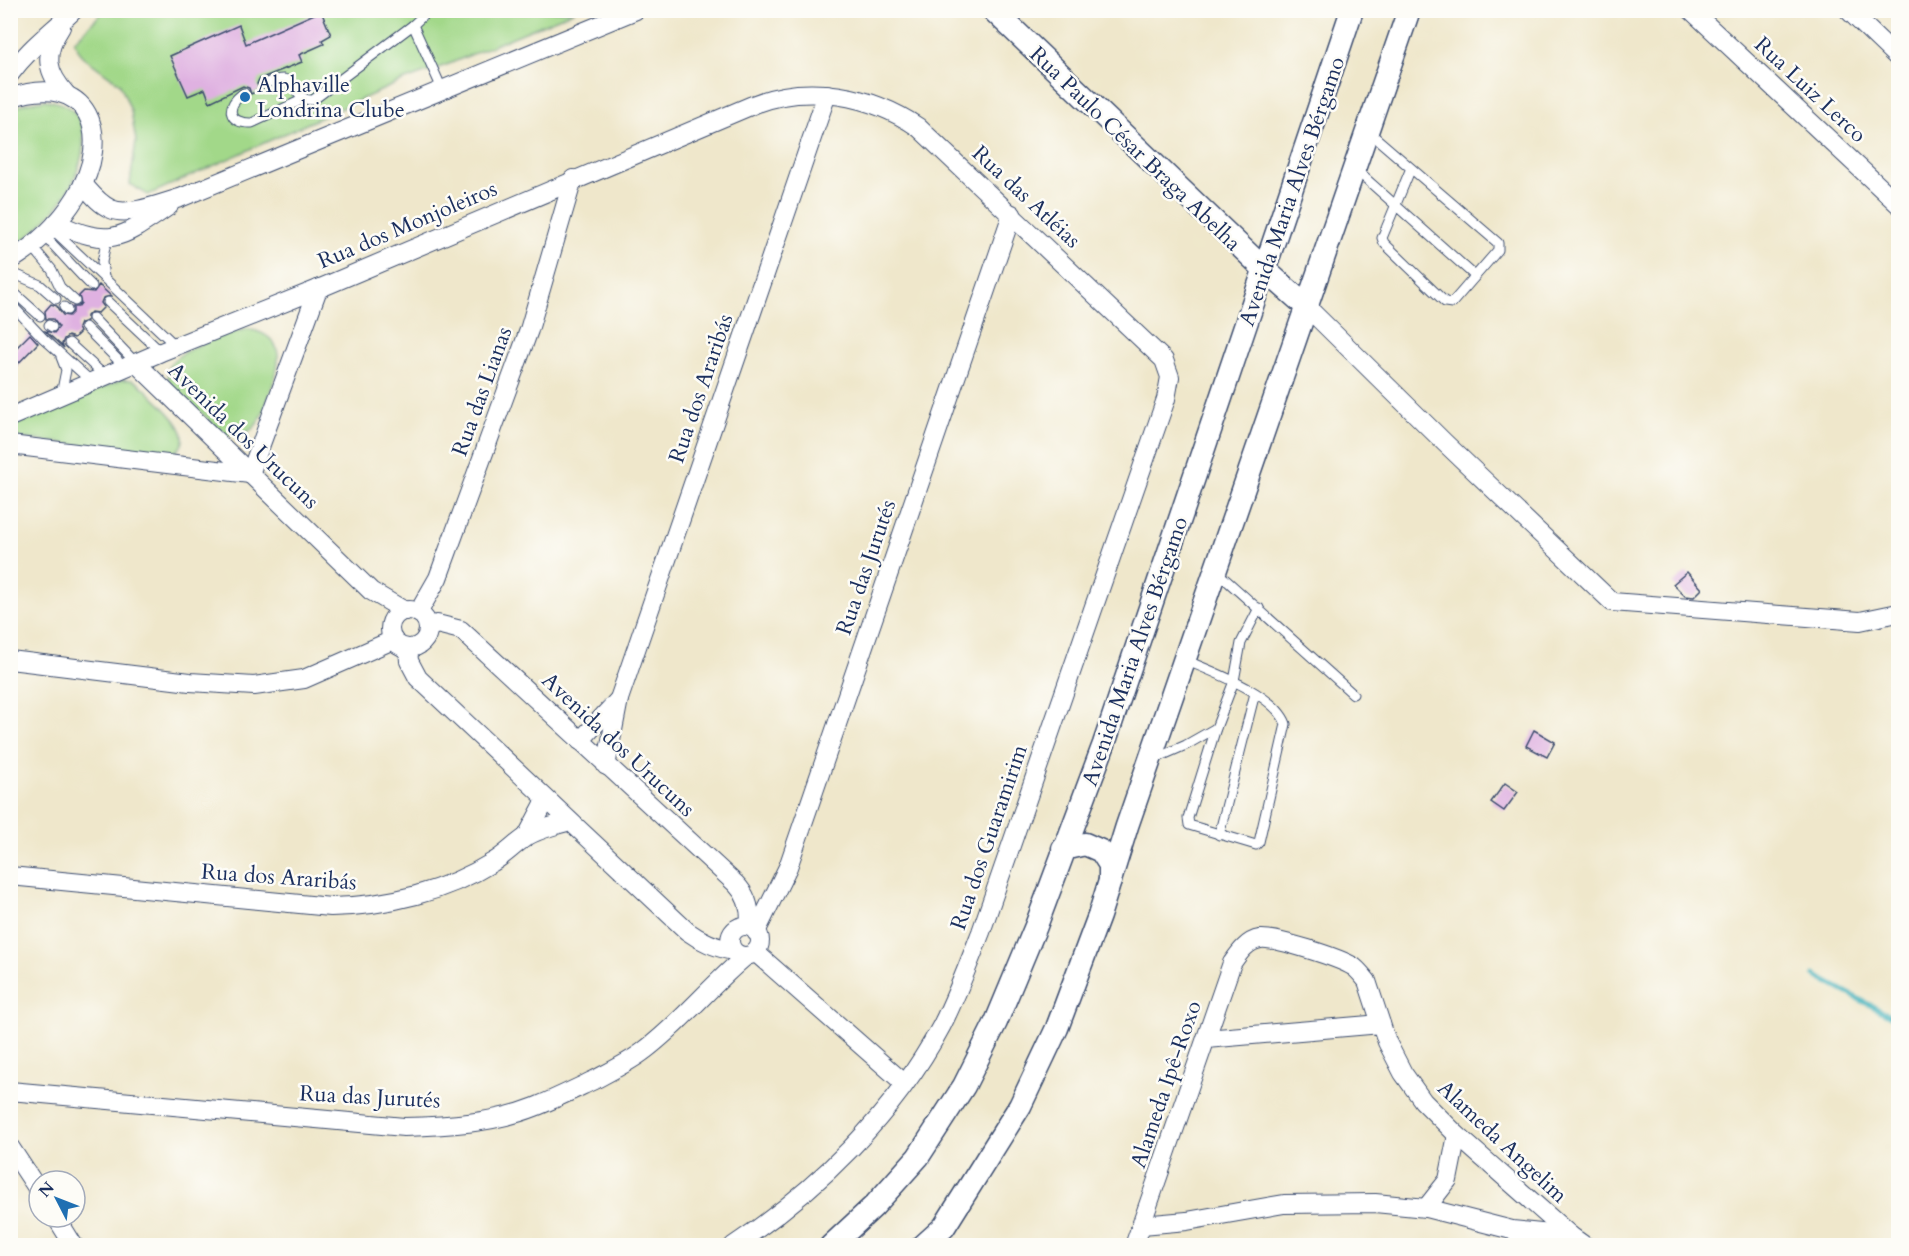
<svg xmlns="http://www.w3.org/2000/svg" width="1909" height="1256" font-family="Cardo,serif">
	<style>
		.green { fill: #a2d889; stroke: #5e8474; stroke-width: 1.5 }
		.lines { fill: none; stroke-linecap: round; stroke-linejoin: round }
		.stream { stroke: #43b2bc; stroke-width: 5 }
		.building { fill: #dfb1e1 }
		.service-casing { stroke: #3b4b6e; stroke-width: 11 }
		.minor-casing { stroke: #3b4b6e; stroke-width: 20 }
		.tertiary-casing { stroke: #3b4b6e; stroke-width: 25 }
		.service { stroke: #fff; stroke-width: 9 }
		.minor { stroke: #fff; stroke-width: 18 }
		.tertiary { stroke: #fff; stroke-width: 22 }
		.poi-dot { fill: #1f6fb2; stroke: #fdfcf7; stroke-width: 2 }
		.labels { text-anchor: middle; stroke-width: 5; stroke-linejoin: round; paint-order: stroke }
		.poi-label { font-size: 22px; fill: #1b2f5e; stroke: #fdfcf7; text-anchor: start }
		.street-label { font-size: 22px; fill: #1b2f5e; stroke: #fdfcf7 }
	</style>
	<rect width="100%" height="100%" fill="#fdfcf7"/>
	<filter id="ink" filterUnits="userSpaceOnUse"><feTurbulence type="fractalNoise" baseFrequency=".0167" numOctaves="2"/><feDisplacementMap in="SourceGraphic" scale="12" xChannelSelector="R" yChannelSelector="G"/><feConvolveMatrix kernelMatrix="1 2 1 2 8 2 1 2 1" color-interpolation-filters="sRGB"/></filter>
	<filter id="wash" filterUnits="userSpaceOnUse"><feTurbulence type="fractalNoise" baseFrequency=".008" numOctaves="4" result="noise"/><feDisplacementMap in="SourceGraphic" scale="24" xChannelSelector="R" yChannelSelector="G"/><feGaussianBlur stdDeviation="1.35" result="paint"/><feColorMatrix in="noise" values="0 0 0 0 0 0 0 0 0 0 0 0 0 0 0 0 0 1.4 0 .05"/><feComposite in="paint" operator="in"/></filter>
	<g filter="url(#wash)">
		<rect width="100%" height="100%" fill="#efe7cb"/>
		<g class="green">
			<polygon points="104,11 575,11 449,64 400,82 148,195 130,184 136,141 131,111 120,84 82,56 74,41"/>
			<path d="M 45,100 C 97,105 87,158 68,191 C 54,215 32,234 11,250 L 11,109 L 26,103 Z"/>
			<path d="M 248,329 C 290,337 279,367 269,396 C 265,407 261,422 252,429 C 245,435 233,435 225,435 L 169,383 C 168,377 167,370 170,365 C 179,349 231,332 248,329 Z"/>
			<path d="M 123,379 C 125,380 130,380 132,380 C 141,383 148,392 154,398 C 170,413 203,443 167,456 L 19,438 L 15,434 L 14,428 L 19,423 Z"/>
		</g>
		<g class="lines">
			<polyline class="stream" points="1814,975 1898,1020"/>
		</g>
		<g id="blocks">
			<g class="building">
				<polygon points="321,11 331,35 322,40 324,44 299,55 302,62 259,79 257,84 260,90 251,94 249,88 243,86 210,102 205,89 188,96 170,56 239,25 246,44"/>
				<polygon points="99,285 111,296 103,298 101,303 104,307 98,313 91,312 87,316 87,321 80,323 78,328 80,332 74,338 68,336 64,339 62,344 64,348 45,331 54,333 59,327 53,319 46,319 45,311 51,304 57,306 58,309 63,315 69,316 73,312 73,307 78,307 81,303 79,296 84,291 94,292"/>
				<polygon points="30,334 38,343 11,371 10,354"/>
				<polygon points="1687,572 1702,589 1694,597 1685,596 1673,584"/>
				<polygon points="1534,730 1555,742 1547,757 1526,746"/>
				<polygon points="1505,783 1518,792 1504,811 1491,802"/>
			</g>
		</g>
	</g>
	<g filter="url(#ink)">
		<use href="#blocks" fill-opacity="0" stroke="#3b4b6e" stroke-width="1.5"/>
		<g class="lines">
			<g class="service-casing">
				<g id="service">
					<polyline points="413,25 443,91"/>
					<path d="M 264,84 C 269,82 276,79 283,79 C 297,81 294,101 313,100 L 413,25 L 429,10"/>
					<path d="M 244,93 C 225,105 227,124 252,123 L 304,99"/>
					<polyline points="1369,132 1498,243 1498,250 1452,303 1445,302 1384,243 1382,238 1411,168"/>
					<polyline points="1355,169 1475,276"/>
					<polyline points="51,228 176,346"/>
					<path d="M 44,236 C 61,252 75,270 92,286"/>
					<polyline points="32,246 52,270 60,287 75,301"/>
					<polyline points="10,272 40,285 56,299"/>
					<polyline points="104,278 102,262 107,238"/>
					<polyline points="10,289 40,316"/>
					<polyline points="108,302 161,352"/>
					<polyline points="10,303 43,338 92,382"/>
					<polyline points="64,307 67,310"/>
					<polyline points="93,318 136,363"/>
					<polyline points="49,325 52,327"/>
					<polyline points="85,327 117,359 122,369"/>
					<polyline points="69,343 105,376"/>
					<polyline points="61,395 66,370 61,357"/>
					<polyline points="1216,571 1353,694"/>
					<path d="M 1185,660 C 1213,672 1275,694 1286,724 L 1259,842 L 1256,845 L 1189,825 L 1188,818 L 1216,728 L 1234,681 L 1241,643 L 1259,608"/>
					<polyline points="1154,759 1186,745 1216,728"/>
					<polyline points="1219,835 1255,693"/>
				</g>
			</g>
			<g class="minor-casing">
				<g id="minor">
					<polyline points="1691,10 1898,204"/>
					<polyline points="1848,10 1898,58"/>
					<path d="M 61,27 C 43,54 46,72 67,95"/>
					<path d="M 10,74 C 29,48 52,32 74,10"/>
					<path d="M 10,98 C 90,70 114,136 76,197 C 60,223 36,245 10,261"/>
					<path d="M 83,184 C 91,193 99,204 111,209 C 128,217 162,203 180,198 L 636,10"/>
					<path d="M 56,223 C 111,248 121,239 169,206"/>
					<polyline points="1308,308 1445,443 1612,602 1860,621 1898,613"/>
					<polyline points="136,363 371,591 405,611"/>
					<path d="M 10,417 L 161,352 L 318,289 L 755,104 C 808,83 871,95 918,127 L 1164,360 L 1170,377 L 1166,399 L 981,932 C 969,963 957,995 942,1025 C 894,1115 817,1190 733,1246"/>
					<polyline points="10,445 250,474"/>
					<polyline points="250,474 318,289"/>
					<circle cx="409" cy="629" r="19"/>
					<polyline points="418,613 438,578 529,330 573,179"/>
					<path d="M 428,628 L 437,624 L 461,630 L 736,884 C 748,896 751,911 750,927"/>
					<path d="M 408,648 L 409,661 L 418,678 L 687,931 C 702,942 715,947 733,951"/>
					<polyline points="10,660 190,682 254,686 304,679 393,640"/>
					<polyline points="580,741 619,699"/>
					<polyline points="606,766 619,699 827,94"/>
					<polyline points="527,836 546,800"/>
					<path d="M 10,876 L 331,907 C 387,906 445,892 493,862 C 505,855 514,845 526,837 C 538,829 555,826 569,821"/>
					<circle cx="745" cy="941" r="15"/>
					<polyline points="756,932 788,867 1012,214"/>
					<polyline points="755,952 904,1083"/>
					<polyline points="1206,1039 1381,1024"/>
					<path d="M 10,1091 L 404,1127 C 447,1126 495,1123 535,1107 C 555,1099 575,1089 594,1080 C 611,1071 630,1062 645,1050 C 682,1022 711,985 746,956"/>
					<polyline points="10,1147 39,1191"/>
					<polyline points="1426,1208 1448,1180 1457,1135"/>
					<polyline points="56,1217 74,1246"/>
					<polyline points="1142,1225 1187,1221 1284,1204 1375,1203 1426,1208 1512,1230 1571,1236"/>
					<path d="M 1134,1246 L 1232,963 C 1239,953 1247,941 1260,939 C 1275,937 1340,958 1354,967 C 1359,971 1363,976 1367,981 L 1387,1042 L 1403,1073 L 1423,1101 L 1457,1135 L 1571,1236 L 1585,1246"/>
				</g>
			</g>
			<g class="tertiary-casing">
				<g id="tertiary">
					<polyline points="993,10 1264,269 1308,308"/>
					<polyline points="1063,849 1085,844 1101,851 1110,865 1110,881"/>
					<polyline points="831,1246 874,1206 918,1157 964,1086 996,1022 1036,926 1104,744 1352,10"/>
					<polyline points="923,1246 944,1227 1020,1106 1057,1028 1099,916 1127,826 1409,10"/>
				</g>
			</g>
			<use href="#service" class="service"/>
			<use href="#minor" class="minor"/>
			<use href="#tertiary" class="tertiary"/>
		</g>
	</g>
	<circle class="poi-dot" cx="245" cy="97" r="6"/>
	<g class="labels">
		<g class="poi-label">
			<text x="257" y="92">Alphaville<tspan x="257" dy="25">Londrina Clube</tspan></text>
		</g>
		<g class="street-label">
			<text transform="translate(1811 89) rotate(43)" y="8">Rua Luiz Lerco</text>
			<text transform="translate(1136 148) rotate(44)" y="8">Rua Paulo César Braga Abelha</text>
			<text transform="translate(1291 191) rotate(-71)" y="8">Avenida Maria Alves Bérgamo</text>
			<text transform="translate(1027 196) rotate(43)" y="8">Rua das Atléias</text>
			<text transform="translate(407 224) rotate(-23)" y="8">Rua dos Monjoleiros</text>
			<text transform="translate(700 388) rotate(-71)" y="8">Rua dos Araribás</text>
			<text transform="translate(481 391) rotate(-70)" y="8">Rua das Lianas</text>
			<text transform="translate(244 435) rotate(44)" y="8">Avenida dos Urucuns</text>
			<text transform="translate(865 567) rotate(-71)" y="8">Rua das Jurutés</text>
			<text transform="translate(1134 651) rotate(-71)" y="8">Avenida Maria Alves Bérgamo</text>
			<text transform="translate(619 744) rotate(43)" y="8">Avenida dos Urucuns</text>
			<text transform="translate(988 837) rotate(-71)" y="8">Rua dos Guaramirim</text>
			<text transform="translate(279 876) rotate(4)" y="8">Rua dos Araribás</text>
			<text transform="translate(1165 1084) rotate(-71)" y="8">Alameda Ipê-Roxo</text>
			<text transform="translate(370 1096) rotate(3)" y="8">Rua das Jurutés</text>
			<text transform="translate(1503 1141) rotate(43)" y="8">Alameda Angelim</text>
		</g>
	</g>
	<rect width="1909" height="1256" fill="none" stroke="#fdfcf7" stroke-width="36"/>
	<g transform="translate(57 1199) rotate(312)"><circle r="28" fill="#fdfcf7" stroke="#a3aaba" stroke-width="1.5"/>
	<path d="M0-4.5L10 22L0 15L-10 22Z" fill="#1f6fb2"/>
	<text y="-9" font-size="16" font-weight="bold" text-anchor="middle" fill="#1b2f5e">N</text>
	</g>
</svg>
